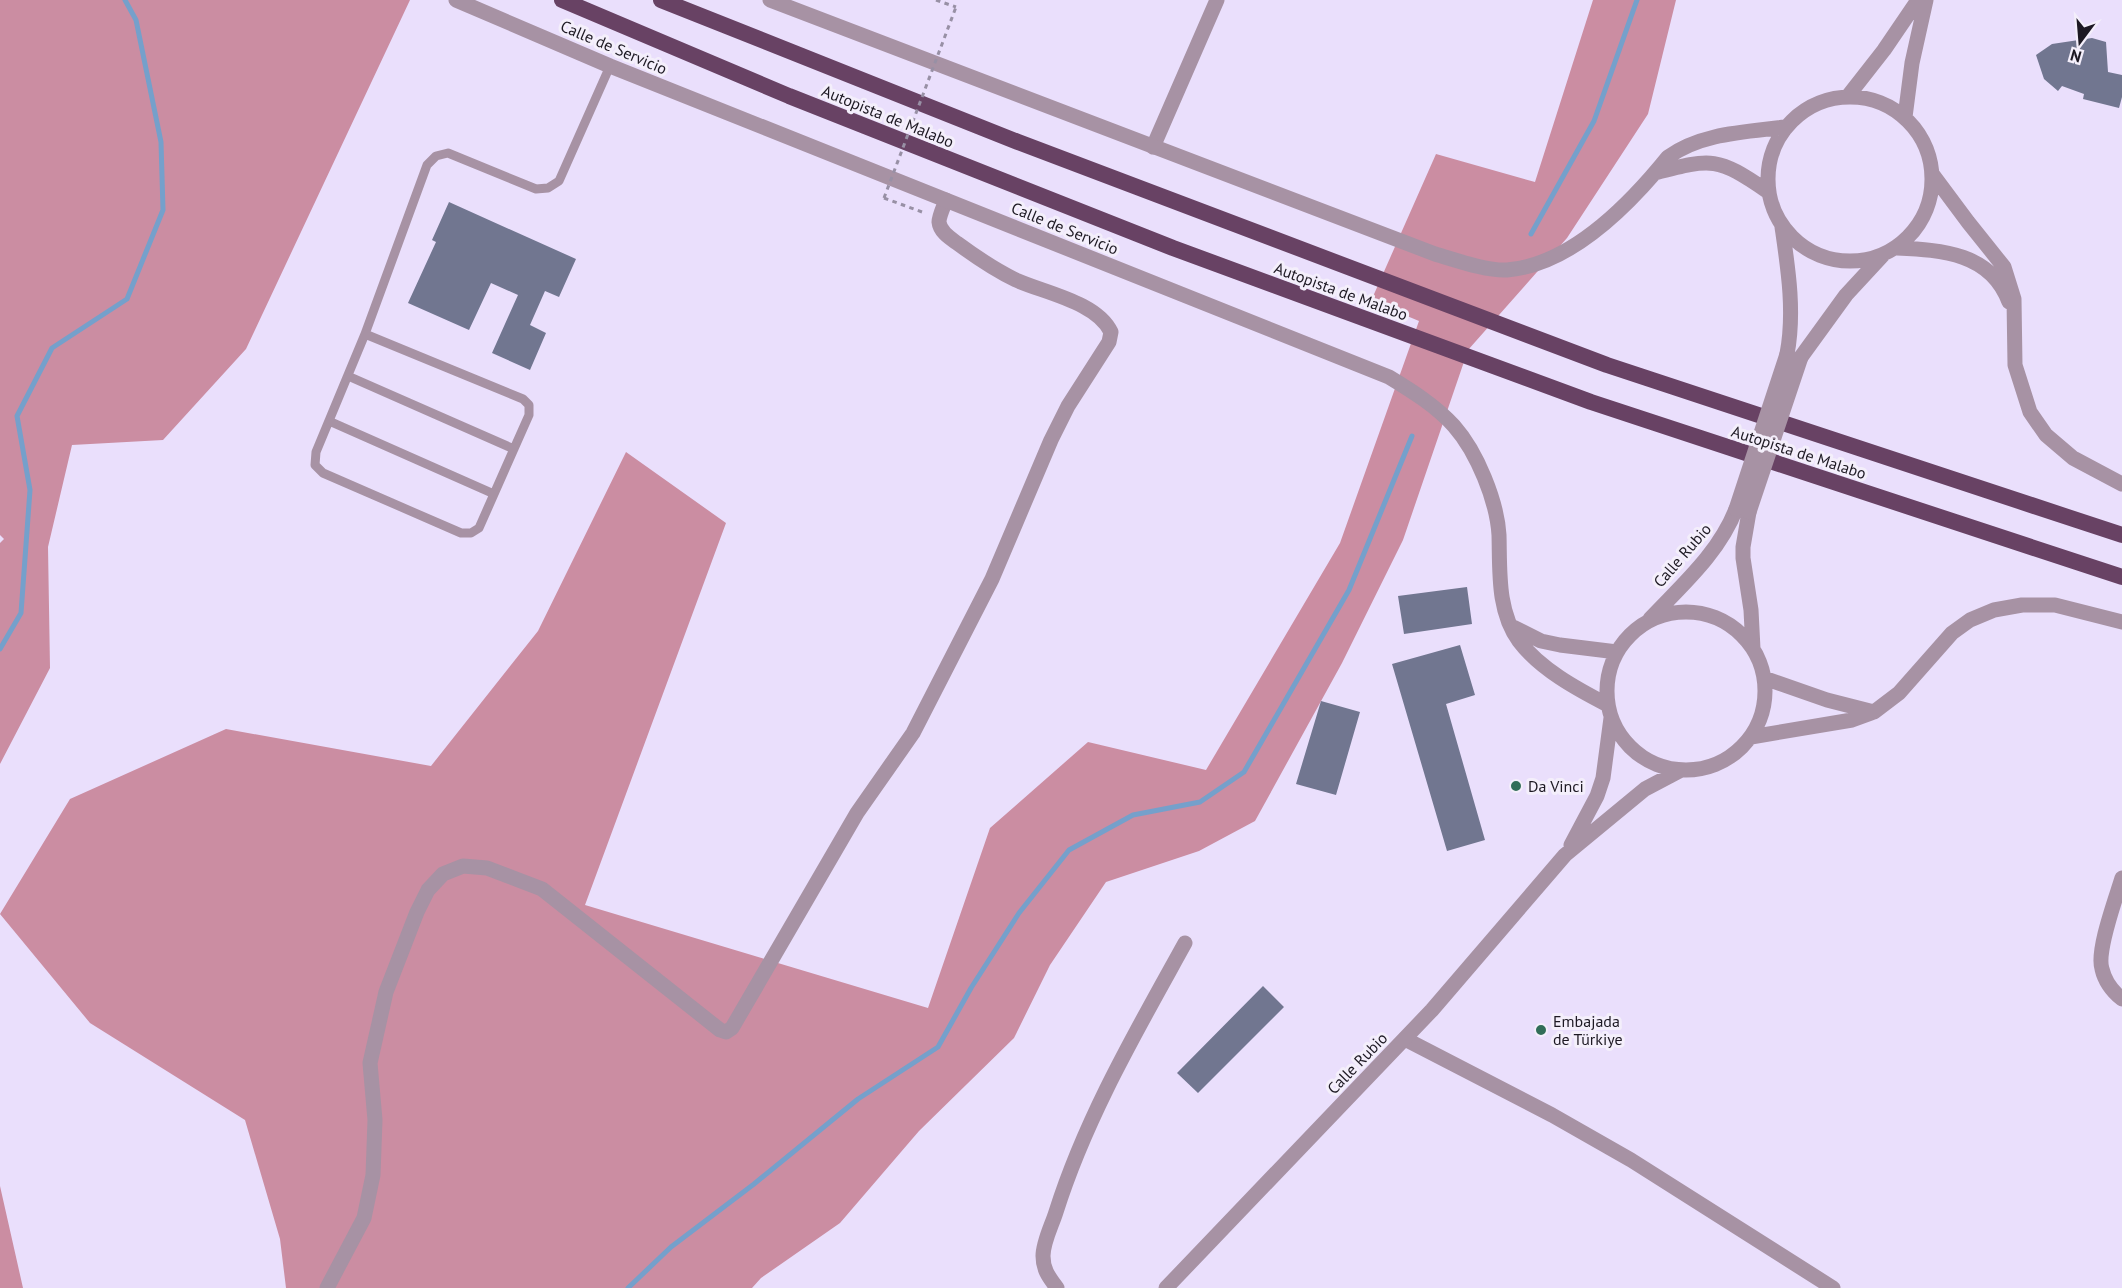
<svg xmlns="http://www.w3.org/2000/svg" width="2122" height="1288" font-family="'PT Sans',sans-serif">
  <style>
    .forest { fill: #cb8da2 }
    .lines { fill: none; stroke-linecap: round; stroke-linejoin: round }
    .stream { stroke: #75a0cb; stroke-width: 5 }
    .building { fill: #717690 }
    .path { stroke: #9890a5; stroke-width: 3; stroke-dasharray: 4.5 4.5; stroke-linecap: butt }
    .service { stroke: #a792a4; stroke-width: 9 }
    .minor { stroke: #a792a4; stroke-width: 15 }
    .tertiary { stroke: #a792a4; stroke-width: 15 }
    .trunk { stroke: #684264; stroke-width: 16 }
    .path-bridge { stroke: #9890a5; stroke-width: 3; stroke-dasharray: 4.5 4.5; stroke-linecap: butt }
    .tertiary-bridge { stroke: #a792a4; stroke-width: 15 }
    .poi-dot { fill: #316d58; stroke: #f4effb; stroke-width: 2 }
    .labels { text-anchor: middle; stroke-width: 6; stroke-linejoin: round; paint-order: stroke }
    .street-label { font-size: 16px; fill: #1d1923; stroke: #f4effb }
    .poi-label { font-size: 16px; fill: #1d1923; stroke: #f4effb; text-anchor: start }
  </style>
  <rect width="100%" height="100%" fill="#eadffc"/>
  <!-- forest -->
  <path class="forest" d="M0,0H410L246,349L163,440L72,445L48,547L50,668L0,764V543L4,539L0,535Z
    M1593,0H1676L1648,114L1567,238L1468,350L1403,540L1342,663L1255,821L1199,851L1106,882L1050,965L1014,1038L919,1131L840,1223L761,1278L752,1288H286L280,1239L245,1120L90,1023L0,914L70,799L226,729L431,766L538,631L626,452L726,523L585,905L928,1008L990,828L1088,742L1206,770L1340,543L1419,321L1371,301L1436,154L1535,182Z
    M0,1186L23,1288H0Z"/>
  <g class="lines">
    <!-- stream -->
    <path class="stream" d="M1531,234L1594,121L1637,0
      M0,649L21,613L30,490L17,416L52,348L127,299L163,210L161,142L136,20L125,0
      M628,1288L671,1247L754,1184L858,1099L938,1047L971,988L1019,913L1069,850L1133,815L1200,802L1244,772L1349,590L1412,436"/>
  </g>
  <!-- building -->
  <path class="building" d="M2092,38L2106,42L2108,72L2122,75V97L2119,108L2083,99L2084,94L2062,86L2058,91L2044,79L2036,55L2052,44Z
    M449,202L576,259L559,297L545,291L530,325L546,333L530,370L492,353L518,295L491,283L469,330L408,303L436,242L432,240Z
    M1467,587L1472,624L1404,634L1398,596Z
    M1460,645L1475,695L1446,704L1485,840L1447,851L1392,664Z
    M1321,701L1360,712L1336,795L1296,784Z
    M1263,986L1284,1007L1198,1093L1177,1073Z"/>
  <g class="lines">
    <!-- path -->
    <path class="path" d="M936,0L956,7
      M884,198L922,212"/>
    <!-- service -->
    <path class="service" d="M365,334L523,399L529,405V415L479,528L471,533H461L323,473L315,465L316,452L365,334L427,165L436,156L448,153L536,189L548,188L559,181L610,66
      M348,376L514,449
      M329,421L494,494"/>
    <!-- minor -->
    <path class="minor" d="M1153,147L1217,0
      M2122,878C2116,898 2096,951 2102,969C2105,982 2112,991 2122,999
      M1405,1039L1552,1115L1631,1160L1833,1288
      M327,1288L364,1218L373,1175L375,1120L370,1063L386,992L417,912L428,890L443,874L463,866L487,868L542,889L720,1030L726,1032L732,1028L857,813L913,733L992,579L1051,440L1068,406L1109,342L1111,332C1097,302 1045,293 1016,280C995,270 976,257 957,243C950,238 940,232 939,222C939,216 944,206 946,200
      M1057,1288C1049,1277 1043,1270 1043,1256C1043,1242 1052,1225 1056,1212C1086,1117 1137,1030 1185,943"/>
    <!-- tertiary -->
    <path class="tertiary" d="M456,0L610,66L1389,377C1412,391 1436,406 1454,426C1477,452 1497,501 1499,535C1500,571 1497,611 1519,641C1540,669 1577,689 1608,705
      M770,0L1435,254C1456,260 1486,271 1507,270C1571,265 1630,204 1668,157C1701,133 1746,132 1785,127
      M1848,96L1884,50L1918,0
      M1768 179a82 82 0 1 1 164 0a82 82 0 1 1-164 0Z
      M1905,117L1912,63L1926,0
      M1655,173C1713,158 1717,157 1767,191
      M1933,175L1968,222L2004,267L2014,299L2015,365L2030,412L2046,435L2073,458L2122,484
      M1782,227C1788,268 1795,312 1787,354
      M1897,248C1942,250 1991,253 2009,302
      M1801,357L1846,295L1883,255
      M1749,512L1743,547V558L1751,610L1753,649
      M1607 691a79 79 0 1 1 158 0a79 79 0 1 1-158 0Z
      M1650,619C1682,585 1719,553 1736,509
      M1511,626L1541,641L1560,645L1617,652
      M1764,678L1827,700L1874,712
      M1751,737L1852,720L1874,712L1899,693L1952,633L1970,620L1994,610L2022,605H2055L2122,622
      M1571,845L1597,796L1603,778L1611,718
      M1166,1288L1432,1010L1565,855L1645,789L1681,770"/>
    <!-- trunk -->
    <path class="trunk" d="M562,0L789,96L1173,248L1591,402L2122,577
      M661,0L1018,142L1607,365L2122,535"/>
    <!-- path-bridge -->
    <path class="path-bridge" d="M884,198L956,7"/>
    <!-- tertiary-bridge -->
    <path class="tertiary-bridge" d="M1736,509L1787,354
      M1749,512L1801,357"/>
  </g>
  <!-- markers -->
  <g class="poi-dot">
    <circle cx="1516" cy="786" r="6"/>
    <circle cx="1541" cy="1030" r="6"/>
  </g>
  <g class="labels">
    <!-- street labels -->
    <g class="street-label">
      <text transform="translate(614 47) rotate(23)" y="6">Calle de Servicio</text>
      <text transform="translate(888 116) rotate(22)" y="6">Autopista de Malabo</text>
      <text transform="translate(1065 228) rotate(22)" y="6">Calle de Servicio</text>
      <text transform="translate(1341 291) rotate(20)" y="6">Autopista de Malabo</text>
      <text transform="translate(1799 452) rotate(18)" y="6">Autopista de Malabo</text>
      <text transform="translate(1682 555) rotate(-49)" y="6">Calle Rubio</text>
      <text transform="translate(1357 1063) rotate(-46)" y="6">Calle Rubio</text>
    </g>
    <!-- poi labels -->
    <g class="poi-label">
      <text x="1528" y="792">Da Vinci</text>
      <text x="1553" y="1027">Embajada<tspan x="1553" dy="18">de Türkiye</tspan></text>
    </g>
  </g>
  <!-- north arrow -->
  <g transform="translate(2080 42) rotate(196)" stroke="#f4effb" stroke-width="4.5" paint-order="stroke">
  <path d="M0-4.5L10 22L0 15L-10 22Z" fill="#1d1923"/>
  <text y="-9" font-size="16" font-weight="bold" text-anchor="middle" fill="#1d1923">N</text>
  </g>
</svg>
